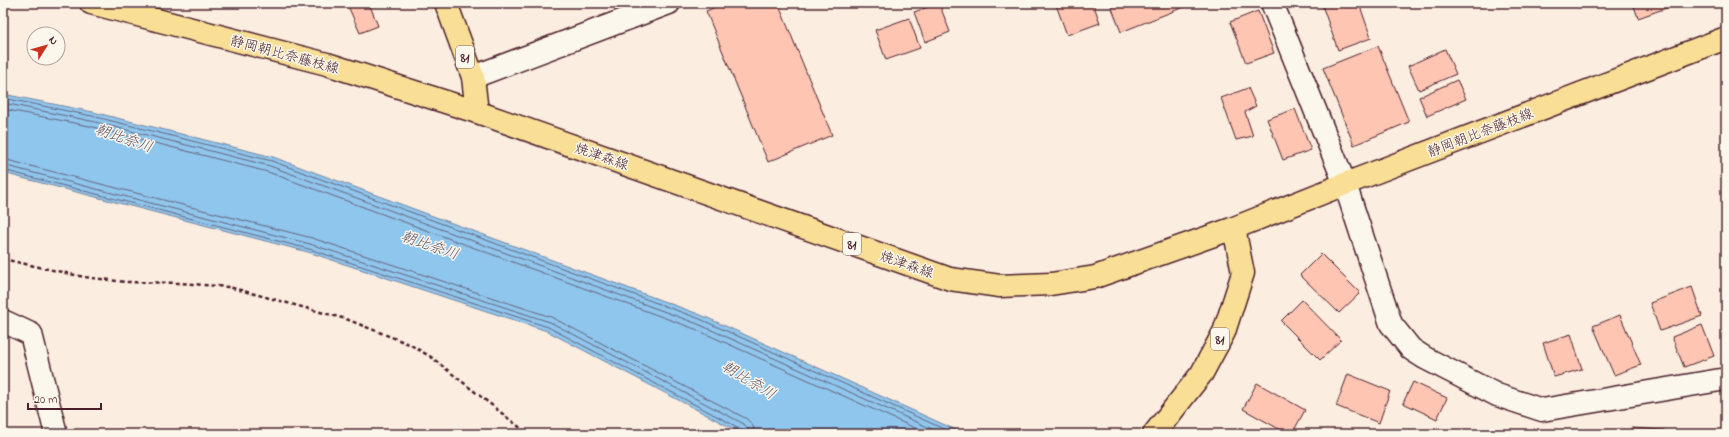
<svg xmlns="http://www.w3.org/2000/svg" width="1729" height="437" font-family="'Indie Flower','Klee One',sans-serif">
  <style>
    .water { fill: #8fc6ed; stroke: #73839f }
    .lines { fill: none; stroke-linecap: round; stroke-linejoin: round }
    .shore { stroke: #666279; stroke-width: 1 }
    .building { fill: #fdc5b2; stroke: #4a1f2b }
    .minor-casing { stroke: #4a1f2b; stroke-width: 25 }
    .major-casing { stroke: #4a1f2b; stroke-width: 25 }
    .path { stroke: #4a1f2b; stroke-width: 2.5; stroke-dasharray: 4 3; stroke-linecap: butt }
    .minor { stroke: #fbf7ec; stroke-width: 22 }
    .major { stroke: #f9df96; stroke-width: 22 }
    .labels { text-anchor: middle; stroke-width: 3; stroke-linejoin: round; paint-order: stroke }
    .shield { fill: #fbf7ec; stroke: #7f6065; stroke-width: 1 }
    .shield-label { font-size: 13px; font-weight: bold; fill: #4a1f2b }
    .street-label { font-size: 14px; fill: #4a1f2b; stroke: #fbf7ec }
    .water-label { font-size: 15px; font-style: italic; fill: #5f5165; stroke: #fbf7ec }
  </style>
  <rect width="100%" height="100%" fill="#fbede0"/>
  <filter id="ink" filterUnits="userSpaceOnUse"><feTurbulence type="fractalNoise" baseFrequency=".025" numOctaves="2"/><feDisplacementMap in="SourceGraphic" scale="8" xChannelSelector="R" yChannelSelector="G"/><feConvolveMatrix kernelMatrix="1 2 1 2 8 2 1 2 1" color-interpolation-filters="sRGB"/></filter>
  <g filter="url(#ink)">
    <!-- water -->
    <path class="water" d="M3,94L93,112L273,157L701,315L965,434H743L547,331L308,252L3,173Z"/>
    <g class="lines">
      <!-- shore -->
      <path class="shore" d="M3,98L92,116L272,161L700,319L955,434
        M3,103L91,121L270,166L698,324L943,434
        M3,109L89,126L268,172L695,329L928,434
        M3,159L312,238L551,317L747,419L753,426L755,434
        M3,165L310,244L550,322L744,424L748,429L749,434
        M3,170L309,249L548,327L741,429L744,434"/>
    </g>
    <!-- building -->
    <path class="building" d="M355,3H369L378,26L360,33L348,6Z
      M725,3H778L832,135L768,162L706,11Z
      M939,3L950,32L925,42L914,12Z
      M1061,3H1093L1100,23L1067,35L1056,5Z
      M1110,3H1194L1121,32Z
      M1326,3H1359L1371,38L1338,50L1322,5Z
      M1633,3H1671L1672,6L1638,18Z
      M1258,11L1274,53L1246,63L1230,22Z
      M909,18L920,48L886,60L875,30Z
      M1378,46L1409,122L1354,145L1323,68Z
      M1445,49L1456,74L1419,90L1408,66Z
      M1457,80L1466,99L1427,116L1419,97Z
      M1248,88L1256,106L1245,112L1253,136L1236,140L1221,98Z
      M1295,109L1311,150L1283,160L1267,119Z
      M1321,254L1360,293L1339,313L1300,275Z
      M1692,287L1702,316L1660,331L1650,303Z
      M1302,300L1341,340L1320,360L1281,321Z
      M1620,315L1641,365L1614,375L1593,326Z
      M1702,325L1714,356L1684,367L1672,337Z
      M1571,334L1582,369L1554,377L1543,343Z
      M1348,374L1390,391L1379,423L1336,406Z
      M1413,382L1447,398L1437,419L1403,403Z
      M1257,383L1305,410L1292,434H1288L1243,409Z
      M1631,428L1664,430V434H1630Z"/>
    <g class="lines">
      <!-- minor casing -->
      <g class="minor-casing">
        <path id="minor" d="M1272,3L1345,184L1391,324L1411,349L1425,358L1497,395L1542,410L1726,379
          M473,77L669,3
          M3,321L31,334L56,434"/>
      </g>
      <!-- major casing -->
      <g class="major-casing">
        <path id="major" d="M91,3L327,64L477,112L950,279L1000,286L1051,284L1095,277L1234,228L1345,184L1726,38
          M446,3L473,77L477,112
          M1154,434L1202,373L1224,332L1243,273L1234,228"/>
      </g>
      <!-- path -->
      <path class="path" d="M3,259L84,277L126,282L180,283L229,287L346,319L409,344L431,357L528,434"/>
      <!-- minor -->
      <use href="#minor" class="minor"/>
      <!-- major -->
      <use href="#major" class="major"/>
    </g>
  </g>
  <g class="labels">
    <!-- shield labels -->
    <g class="shield">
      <rect x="456" y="46" width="18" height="22" rx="3"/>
      <rect x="843" y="233" width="18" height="22" rx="3"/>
      <rect x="1211" y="328" width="18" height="22" rx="3"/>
    </g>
    <g class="shield-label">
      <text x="465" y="62">81</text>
      <text x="852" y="249">81</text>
      <text x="1220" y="344">81</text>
    </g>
    <!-- street labels -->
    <g class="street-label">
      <text transform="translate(285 54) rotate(15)" y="5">静岡朝比奈藤枝線</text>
      <text transform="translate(1480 132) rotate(-21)" y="5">静岡朝比奈藤枝線</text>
      <text transform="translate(602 156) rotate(19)" y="5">焼津森線</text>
      <text transform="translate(907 264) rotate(19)" y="5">焼津森線</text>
    </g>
    <!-- water labels -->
    <g class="water-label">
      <text transform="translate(124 138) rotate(19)" y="5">朝比奈川</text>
      <text transform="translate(430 245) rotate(19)" y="5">朝比奈川</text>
      <text transform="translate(749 380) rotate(31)" y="5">朝比奈川</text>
    </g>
  </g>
  <!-- margin -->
  <rect width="1729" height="437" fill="none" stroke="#fbf7ec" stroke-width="16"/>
  <rect x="8" y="8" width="1713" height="421" fill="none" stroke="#4a1f2b" stroke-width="1.5" filter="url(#ink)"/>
  <!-- north arrow -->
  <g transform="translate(46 46) rotate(53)"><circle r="19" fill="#fbf7ec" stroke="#b4a19f"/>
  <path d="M0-3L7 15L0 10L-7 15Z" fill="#c8321e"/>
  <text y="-6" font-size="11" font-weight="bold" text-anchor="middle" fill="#4a1f2b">N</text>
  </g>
  <!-- scale -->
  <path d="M28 403v6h73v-6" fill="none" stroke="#4a1f2b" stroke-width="2"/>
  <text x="34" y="403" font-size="12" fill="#4a1f2b" stroke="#fbf7ec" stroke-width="3" paint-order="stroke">20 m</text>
</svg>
